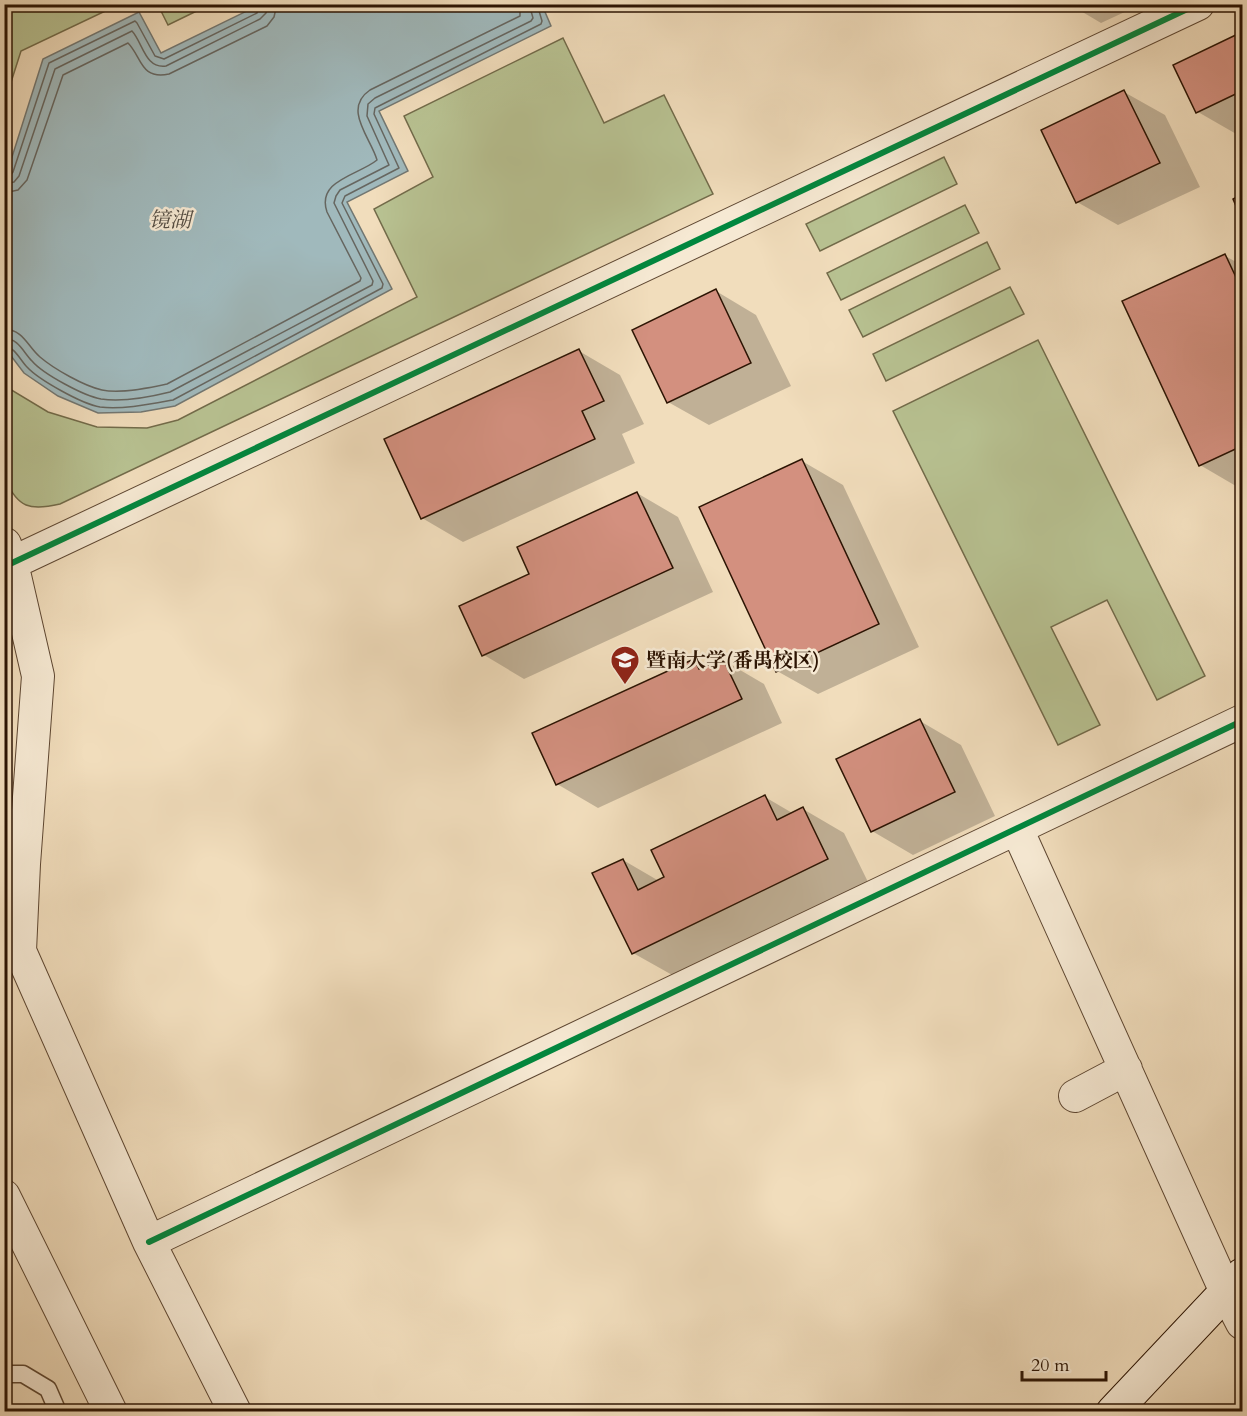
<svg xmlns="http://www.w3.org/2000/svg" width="1247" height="1416" font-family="Cardo,'Noto Serif SC',serif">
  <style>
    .green { fill: #b8c292; stroke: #726b4a; stroke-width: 1.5 }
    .water { fill: #a0b9bc; stroke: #727772; stroke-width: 1.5 }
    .shadow { fill: #0003 }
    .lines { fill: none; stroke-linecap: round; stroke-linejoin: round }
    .shore { stroke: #666660; stroke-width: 1.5 }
    .building { fill: #d3907f; stroke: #2c1403; stroke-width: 1.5 }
    .service-casing { stroke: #5d4631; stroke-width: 19 }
    .minor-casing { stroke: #5d4631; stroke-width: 34 }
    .secondary-casing { stroke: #2c1403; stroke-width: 35 }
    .service { stroke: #f6e9d3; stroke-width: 16 }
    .minor { stroke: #f6e9d3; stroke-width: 32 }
    .secondary { stroke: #f6e9d3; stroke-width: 33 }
    .cycleway-casing { stroke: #f6e9d3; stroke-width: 10 }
    .cycleway { stroke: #00873e; stroke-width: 6 }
    .labels { text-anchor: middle; stroke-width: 5; stroke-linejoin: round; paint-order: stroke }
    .poi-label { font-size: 20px; font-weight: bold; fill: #2c1403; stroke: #f6e9d3; text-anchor: start }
    .water-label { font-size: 21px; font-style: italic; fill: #554e44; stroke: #f6e9d3 }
  </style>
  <rect width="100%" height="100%" fill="#f1ddbc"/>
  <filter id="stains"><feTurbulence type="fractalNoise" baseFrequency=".00333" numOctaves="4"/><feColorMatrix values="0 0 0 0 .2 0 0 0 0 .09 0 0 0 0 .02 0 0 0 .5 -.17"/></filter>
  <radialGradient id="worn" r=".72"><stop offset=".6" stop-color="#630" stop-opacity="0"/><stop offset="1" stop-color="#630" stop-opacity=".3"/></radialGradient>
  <!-- green -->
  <path class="green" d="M5,4H118V5L21,51L5,101Z
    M158,5H209L168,25Z
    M563,38L604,123L664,95L713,194L60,504C30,511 18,508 5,479V386L48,412L97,427L147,428L178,420L417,297L374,209L433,177L404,116Z
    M944,157L957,184L820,251L806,224Z
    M965,205L979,233L841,300L827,273Z
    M987,242L1000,269L863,337L849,310Z
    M1010,287L1024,314L886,381L873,354Z
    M1038,340L1205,676L1157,700L1107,600L1051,627L1100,725L1058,745L893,411Z"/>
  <!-- water -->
  <path class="water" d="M259,5H542L551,26L379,111L408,171L347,202L392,289L175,406L141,412L98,413L58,396L24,373L5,348V179L43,59L139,12L161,53Z"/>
  <!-- shadow -->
  <path class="shadow" d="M1069,4H1142L1101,23Z
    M1242,34V133L1238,135L1198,112L1175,65Z
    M1124,92L1165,115L1200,187L1118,225L1077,202Z
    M1225,256L1242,265L1241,489L1200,465Z
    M716,291L756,315L791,386L709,425L668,402Z
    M579,351L620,375L644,424L622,434L635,463L463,542L422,518Z
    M802,461L843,485L919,647L818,694L777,671Z
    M637,493L678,517L713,592L524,679L484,655L531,574Z
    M694,660L707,667L723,660L764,684L782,723L598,808L557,784Z
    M920,721L961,745L995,816L913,855L872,831Z
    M765,797L794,814L803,809L844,833L868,882L674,976L633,953L623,860L659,881Z"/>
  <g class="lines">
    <!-- shore -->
    <path class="shore" d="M4,176H10L13,172L49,63L135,21L137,23L155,56L164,59L257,13L260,4
      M4,184L14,182L19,176L55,69L132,31C143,43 145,69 166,66L260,19L266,13L268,4
      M4,193L18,190L27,180L63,75L128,43C142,57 140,80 169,74L267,26L274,17L277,4
      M4,329C24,330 27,346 40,357C54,369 84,386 102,390C121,394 149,388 167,384L360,281L361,278L327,212C316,180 359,175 377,160C371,138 342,109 370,90L520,16V4
      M4,338C19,339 23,352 32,361C43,374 84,396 101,399C121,402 150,397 170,392L372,285L373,281L334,203L336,196L340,190L389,165L367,116L368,104L375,98L531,21L533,18L529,4
      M4,346C15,347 20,360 27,367C39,380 82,404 100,407C121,410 151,404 173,400L382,288L383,284L342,203L345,196L399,168L374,114L375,108L541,24L542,21L537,4"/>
  </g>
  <!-- building -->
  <path class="building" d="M1242,32V91L1196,113L1173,65Z
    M1124,90L1160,163L1076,203L1041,130Z
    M1242,194V220L1233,199Z
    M1225,254L1242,290V446L1199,466L1122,301Z
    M716,289L751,363L667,403L632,330Z
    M579,349L604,401L582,411L595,439L421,519L384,439Z
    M802,459L879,624L776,672L699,507Z
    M637,492L673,568L482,656L459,606L529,574L517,547Z
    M694,659L699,669L723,659L742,699L556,785L532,733Z
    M920,719L955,792L871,832L836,759Z
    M765,795L777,820L803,807L828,859L632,954L592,873L623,859L638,890L664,877L651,850Z
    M14,1407L31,1412H4Z"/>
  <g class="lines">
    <!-- service casing -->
    <g class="service-casing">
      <path id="service" d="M4,1374H23L48,1389L58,1412"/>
    </g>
    <!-- minor casing -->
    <g class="minor-casing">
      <path id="minor" d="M5,544L12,563L38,676L24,864L20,951L149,1242L235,1412
        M12,563L1198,4
        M1017,829L1226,1292L1242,1323
        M1075,1096L1126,1069
        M4,1196L111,1412
        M149,1242L1242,721"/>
    </g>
    <!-- secondary casing -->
    <g class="secondary-casing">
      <path id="secondary" d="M1113,1412L1242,1275"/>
    </g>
    <!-- service -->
    <use href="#service" class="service"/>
    <!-- minor -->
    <use href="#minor" class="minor"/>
    <!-- secondary -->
    <use href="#secondary" class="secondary"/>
    <!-- cycleway casing -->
    <g class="cycleway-casing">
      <path id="cycleway" d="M12,563L1198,4
        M149,1242L1242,721"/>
    </g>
    <!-- cycleway -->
    <use href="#cycleway" class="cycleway"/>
  </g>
  <!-- icons -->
  <defs>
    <g id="university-pin" transform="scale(1.5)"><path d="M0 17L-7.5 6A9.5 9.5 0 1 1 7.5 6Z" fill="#8f2418" stroke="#f6e9d3"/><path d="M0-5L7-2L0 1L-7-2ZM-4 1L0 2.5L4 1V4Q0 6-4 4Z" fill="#fff"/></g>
  </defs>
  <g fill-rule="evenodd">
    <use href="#university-pin" x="625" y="660"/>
  </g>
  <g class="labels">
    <!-- poi labels -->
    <g class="poi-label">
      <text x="646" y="667">暨南大学(番禺校区)</text>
    </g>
    <!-- water labels -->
    <g class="water-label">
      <text x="170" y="227">镜湖</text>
    </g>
  </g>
  <!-- margin -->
  <rect width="1247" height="1416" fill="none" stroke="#f1ddbc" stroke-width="24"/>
  <rect x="6" y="6" width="1235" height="1404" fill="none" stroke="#2c1403" stroke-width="3"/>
  <rect x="12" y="12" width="1223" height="1392" fill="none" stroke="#2c1403" stroke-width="1.5"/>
  <!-- scale -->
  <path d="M1022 1371v9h84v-9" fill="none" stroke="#2c1403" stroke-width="3"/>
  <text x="1031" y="1371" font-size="18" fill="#2c1403" stroke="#f6e9d3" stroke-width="4.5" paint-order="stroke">20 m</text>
  <rect width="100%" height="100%" filter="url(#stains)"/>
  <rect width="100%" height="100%" fill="url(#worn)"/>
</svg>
